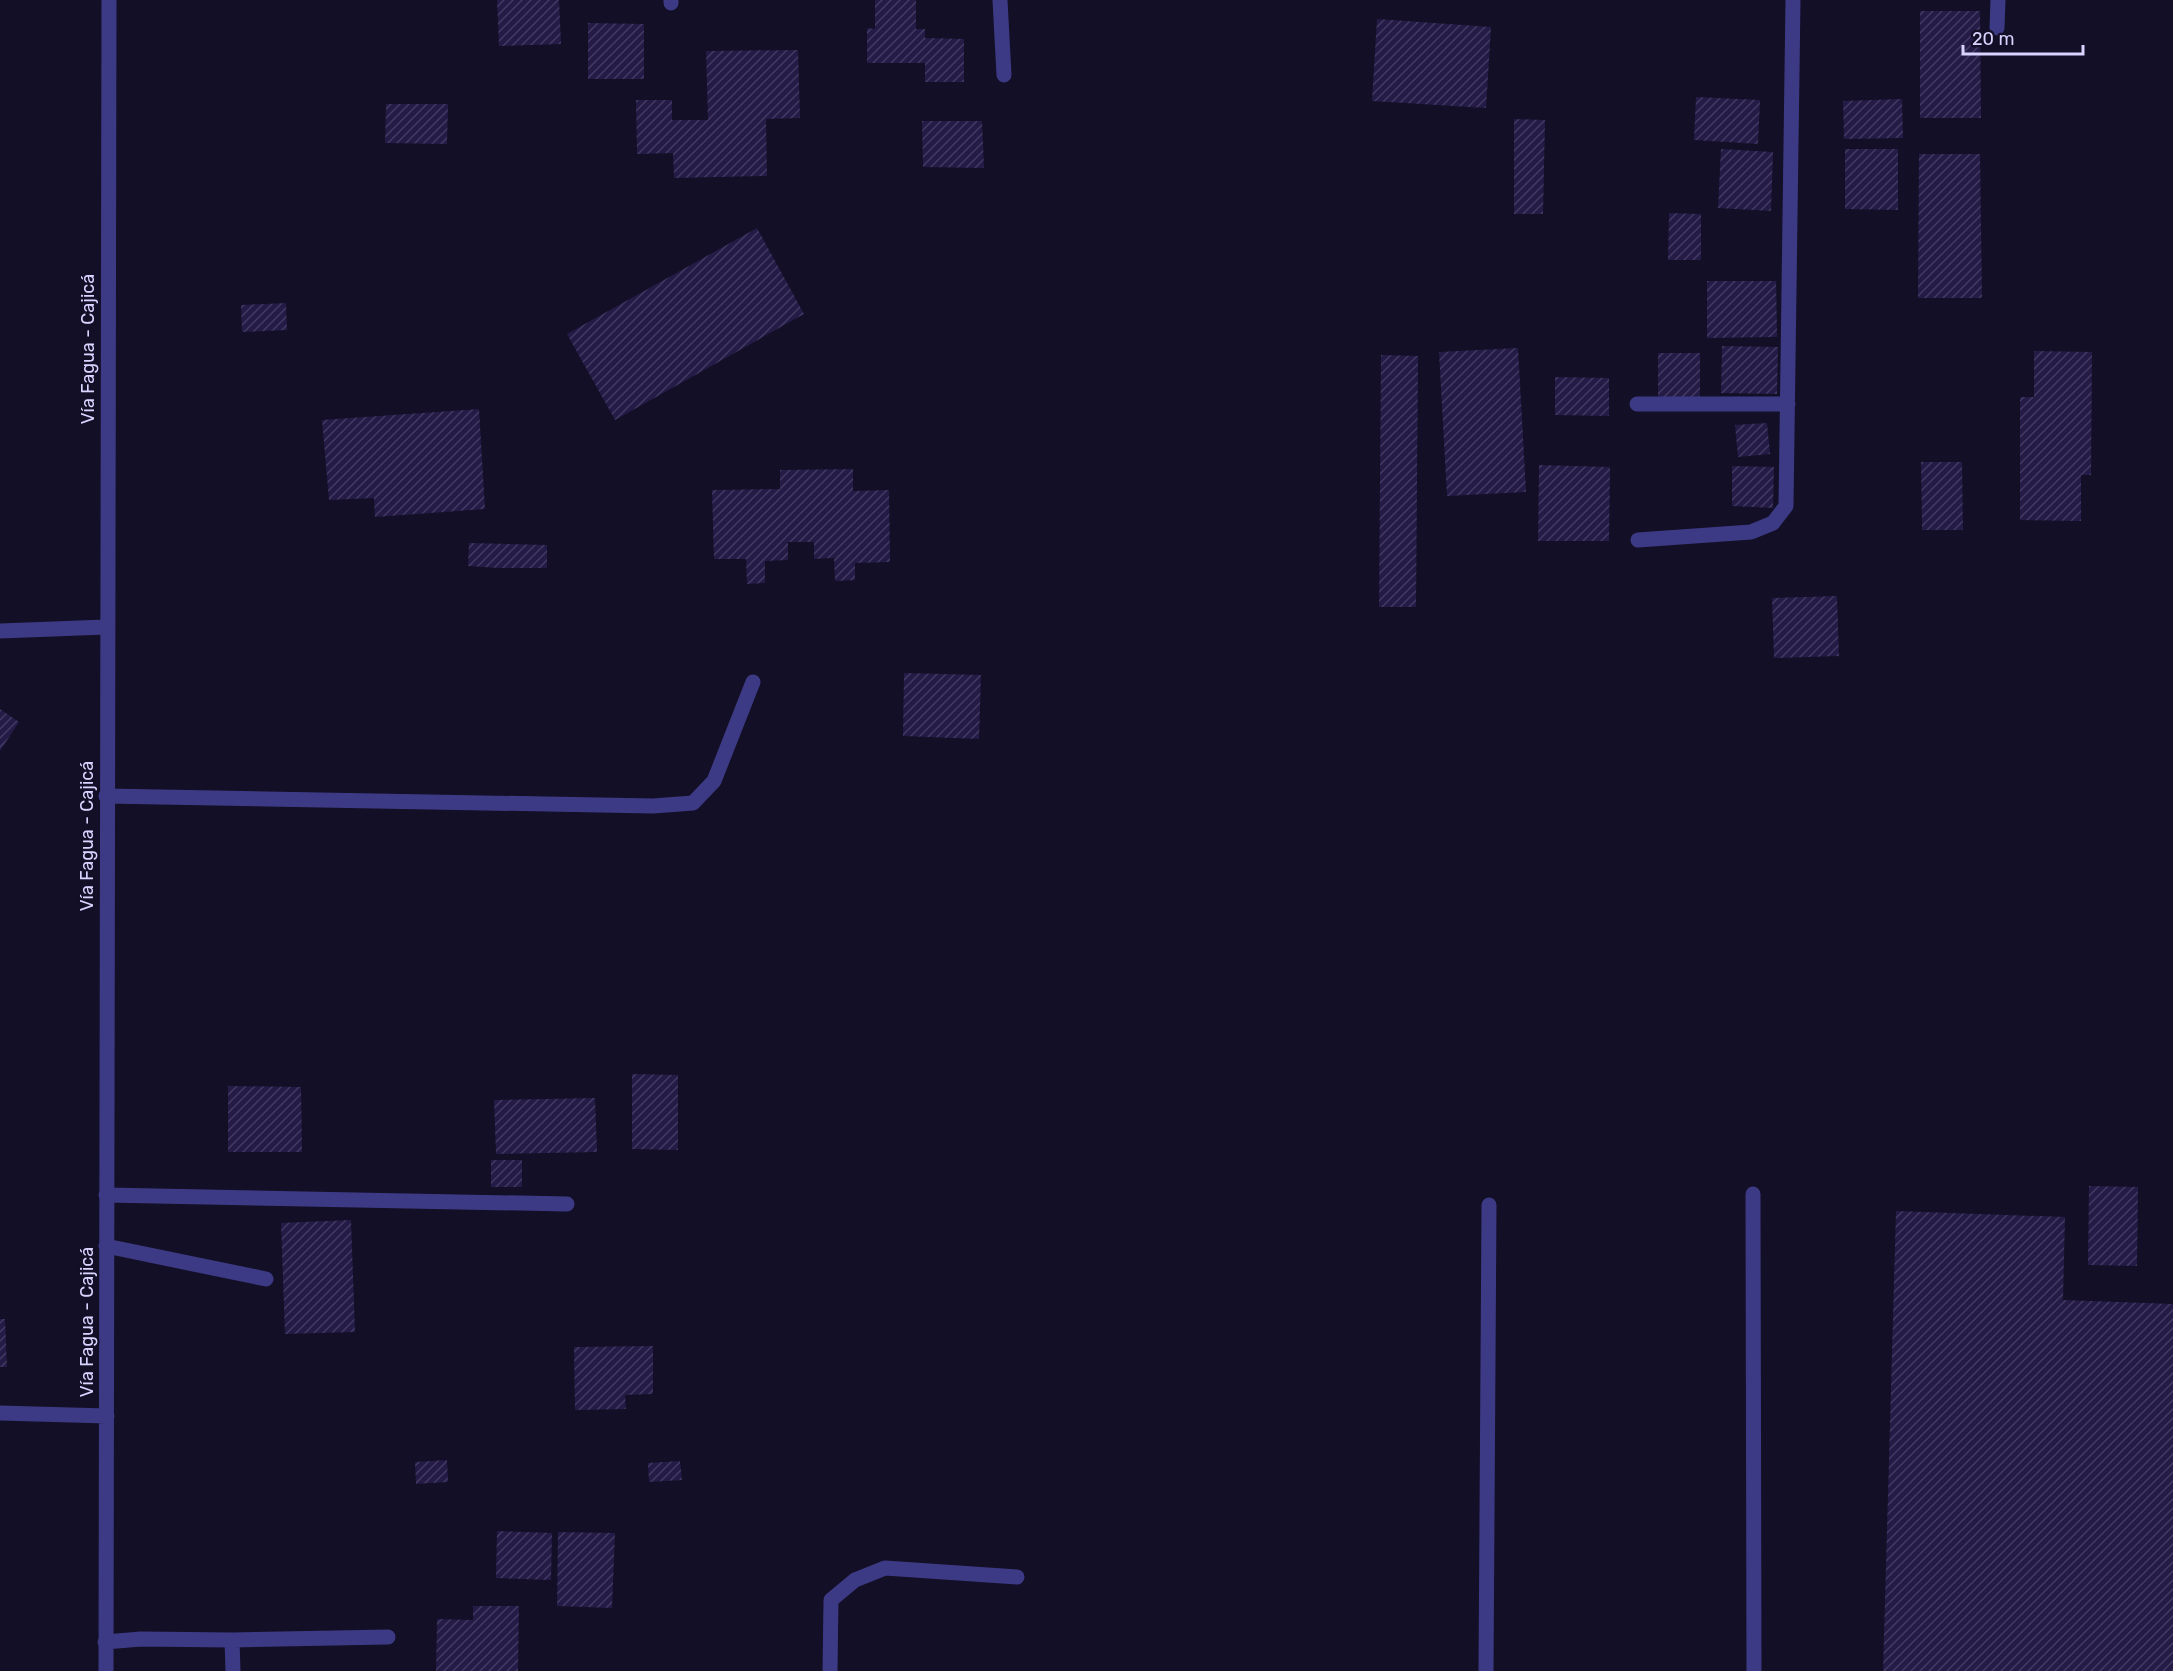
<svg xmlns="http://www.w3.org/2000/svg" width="2173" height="1671" font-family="Rubik,sans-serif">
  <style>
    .building { fill: url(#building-hatch) }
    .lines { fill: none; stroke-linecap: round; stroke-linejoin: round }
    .minor { stroke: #3d3a85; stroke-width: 15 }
    .labels { text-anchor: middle; stroke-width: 4.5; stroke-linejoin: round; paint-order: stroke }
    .street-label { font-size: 18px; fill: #d9d4ff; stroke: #130f26 }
  </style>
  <defs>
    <pattern id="building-hatch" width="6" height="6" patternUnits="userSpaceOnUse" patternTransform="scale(1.5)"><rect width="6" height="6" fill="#241b47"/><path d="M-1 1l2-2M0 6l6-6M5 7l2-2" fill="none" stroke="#433b63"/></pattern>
  </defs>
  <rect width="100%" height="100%" fill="#130f26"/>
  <!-- building -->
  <path class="building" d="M497,0H559L561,44L499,46Z
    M875,0H916V29H925V38L964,39V82H925V63H867V28L875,29Z
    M1920,11H1980L1981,118H1920Z
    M1377,19L1491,27L1486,108L1372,101Z
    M588,23L644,24V79H588Z
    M798,50L800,118L766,119L767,176L674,178L673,153L637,154L636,100H672V120H708L706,51Z
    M1696,97L1760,100L1758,144L1694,140Z
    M1902,99L1903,138L1844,139L1843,101Z
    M386,104H448L447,144L385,143Z
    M1514,119L1545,120L1543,214H1514Z
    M922,121H982L984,168L923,167Z
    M1721,149L1773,152L1771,211L1718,208Z
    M1845,149H1898V210L1845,209Z
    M1919,154H1980L1982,298H1918Z
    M1669,213L1701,214V260H1668Z
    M757,228L804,314L615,420L567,334Z
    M1707,281H1776L1777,337L1707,338Z
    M286,303L287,330L242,332L241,305Z
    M1722,346L1778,347L1777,394L1721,393Z
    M1518,348L1526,492L1447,496L1439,352Z
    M2034,351L2092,352L2091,475H2081V521L2020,520V397H2034Z
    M1658,353H1700V397H1658Z
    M1381,355L1418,356L1416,607H1379Z
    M1555,377L1609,378V416L1555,415Z
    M479,409L485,509L375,517L374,498L329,500L322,420Z
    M1767,423L1770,454L1738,457L1735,425Z
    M1921,462H1962L1963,530H1922Z
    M1539,465L1610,467L1609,541H1538Z
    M1732,466L1774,467L1773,508L1732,506Z
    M853,469V491L889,490L890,562L855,563V580L835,581L834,558L814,559V542H788V560L765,561V583L747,584L746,559H714L712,490L780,489V470Z
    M469,543L547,545V568H498L468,566Z
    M1837,596L1839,656L1774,658L1772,598Z
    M904,673L981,675L979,739L903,736Z
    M0,709L19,722L0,751Z
    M632,1074L678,1075V1150L632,1149Z
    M228,1086L301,1087L302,1152H228Z
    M595,1098L597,1152L496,1154L494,1100Z
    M491,1160H522V1187H491Z
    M2089,1186L2138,1187L2137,1266L2088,1265Z
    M1896,1211L2065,1217L2063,1300L2173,1304V1671H1883Z
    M351,1220L355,1332L285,1334L281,1223Z
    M0,1319H5L7,1367H0Z
    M653,1346V1394L625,1395L626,1409L575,1410L574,1347Z
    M447,1460L448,1482L416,1484L415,1462Z
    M680,1461L682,1480L649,1482L648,1463Z
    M497,1531L552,1533L551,1580L496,1578Z
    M558,1532L615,1533L612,1608L557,1606Z
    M473,1606H519L518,1671H436L437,1619L473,1620Z"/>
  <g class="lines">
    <!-- minor -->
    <path class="minor" d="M671,0V3
      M1000,0L1004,75
      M1997,28L1998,0
      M1637,404H1788
      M1638,540L1751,532L1773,523L1786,506L1793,0
      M0,631L106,627
      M106,796L653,806L693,803L714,781L753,682
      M1753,1194L1754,1671
      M106,1195L567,1204
      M106,1246L266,1279
      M0,1413L107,1416
      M232,1640L233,1671
      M105,1642L141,1639L232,1640L388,1637
      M106,1671L109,0
      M830,1671L831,1600L855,1580L885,1568L1017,1577
      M1486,1671L1489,1205"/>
  </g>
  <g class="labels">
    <!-- street labels -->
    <g class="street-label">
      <text transform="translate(88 349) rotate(-90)" y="6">Vía Fagua - Cajicá</text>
      <text transform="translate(87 836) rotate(-90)" y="6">Vía Fagua - Cajicá</text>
      <text transform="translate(87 1322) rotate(-90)" y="6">Vía Fagua - Cajicá</text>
    </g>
  </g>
  <!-- scale -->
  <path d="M1963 45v9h120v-9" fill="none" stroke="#d9d4ff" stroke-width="3"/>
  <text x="1972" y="45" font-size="18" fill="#d9d4ff" stroke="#130f26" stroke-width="4.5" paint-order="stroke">20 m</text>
</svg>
